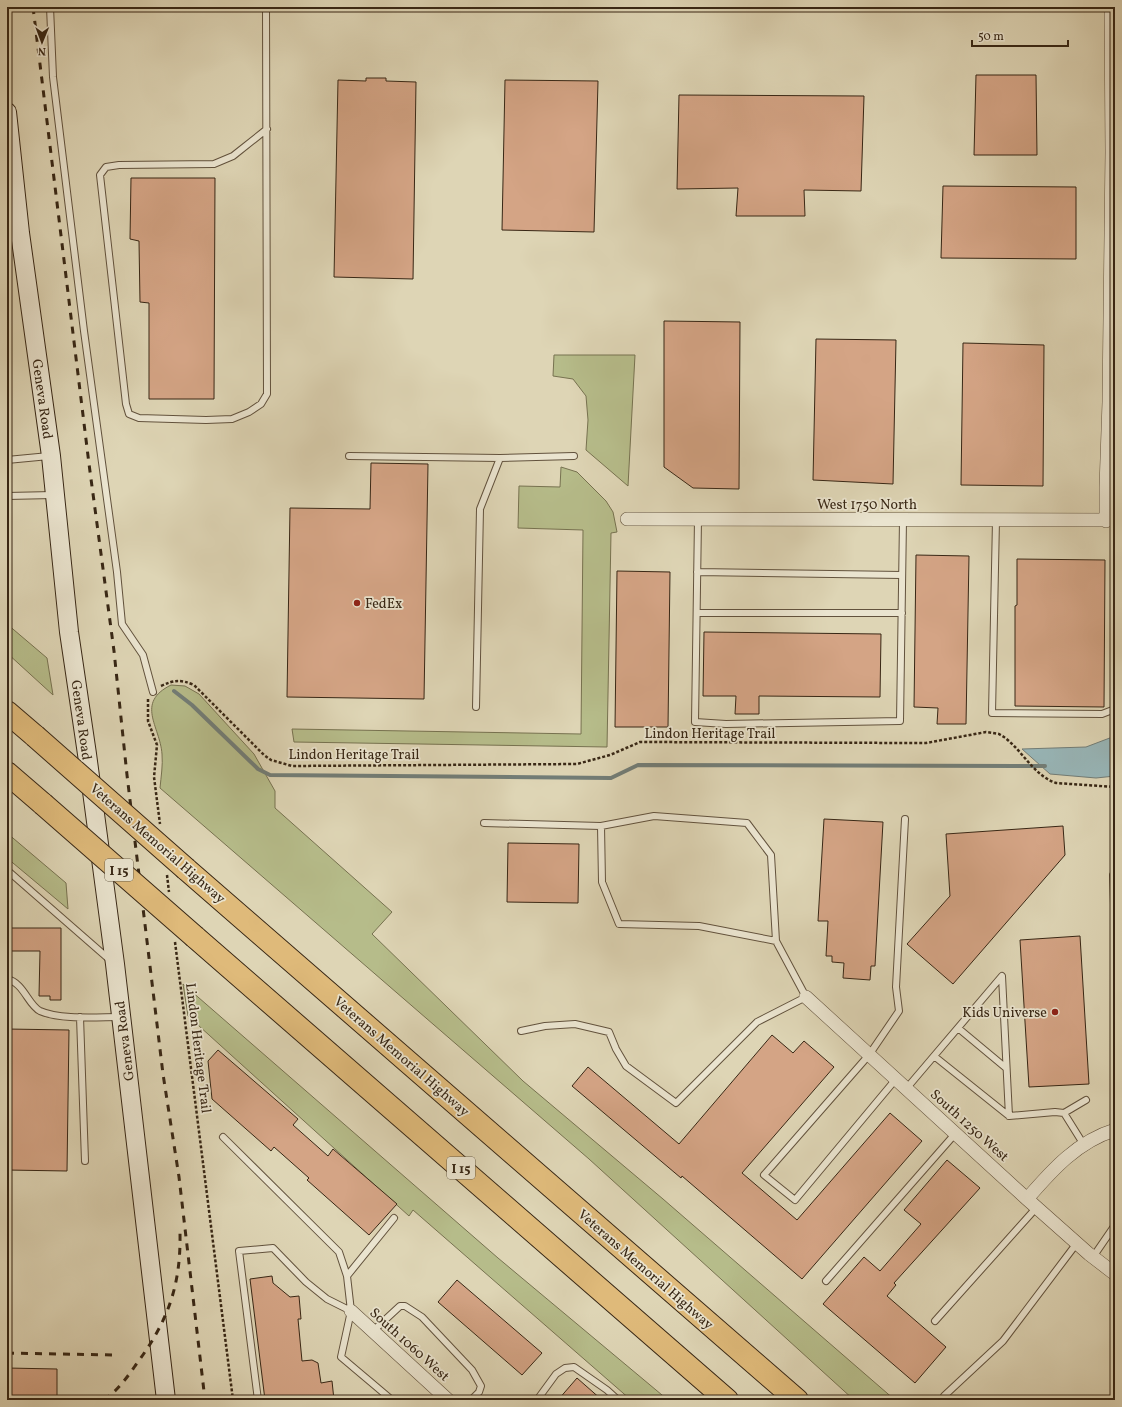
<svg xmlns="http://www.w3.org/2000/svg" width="1122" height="1407" font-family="Vollkorn,serif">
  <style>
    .green { fill: #b6bc8a; stroke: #777250 }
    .water { fill: #98b6b8; stroke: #727d77 }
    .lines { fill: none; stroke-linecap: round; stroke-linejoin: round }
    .stream { stroke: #727d77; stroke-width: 4 }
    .building { fill: #d4a485; stroke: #382715 }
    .lane-casing { stroke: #62523d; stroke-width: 8 }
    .street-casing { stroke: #62523d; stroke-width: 14 }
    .secondary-casing { stroke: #382715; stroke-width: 20 }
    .highway-casing { stroke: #382715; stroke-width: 24 }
    .path { stroke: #382715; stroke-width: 2.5; stroke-dasharray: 3 2; stroke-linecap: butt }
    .lane { stroke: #eae4cf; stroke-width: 6 }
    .street { stroke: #eae4cf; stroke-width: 13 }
    .secondary { stroke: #eae4cf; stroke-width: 18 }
    .highway { stroke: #dfba7a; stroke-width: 22 }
    .rail { stroke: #382715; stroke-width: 3; stroke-dasharray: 7 7; stroke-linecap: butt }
    .highway-bridge-casing { stroke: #382715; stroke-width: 24; stroke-linecap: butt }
    .highway-bridge { stroke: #dfba7a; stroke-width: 22 }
    .poi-dot { fill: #8f2418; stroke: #eae4cf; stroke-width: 1.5 }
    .labels { text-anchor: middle; stroke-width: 3.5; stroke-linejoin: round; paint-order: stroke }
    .shield { fill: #eae4cf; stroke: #6d604d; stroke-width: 1 }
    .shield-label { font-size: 13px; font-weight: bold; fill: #382715 }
    .street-label { font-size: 14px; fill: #382715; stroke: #eae4cf }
    .poi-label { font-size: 14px; fill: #382715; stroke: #eae4cf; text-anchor: start }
  </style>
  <rect width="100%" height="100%" fill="#ded5b5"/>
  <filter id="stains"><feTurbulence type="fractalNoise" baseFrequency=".005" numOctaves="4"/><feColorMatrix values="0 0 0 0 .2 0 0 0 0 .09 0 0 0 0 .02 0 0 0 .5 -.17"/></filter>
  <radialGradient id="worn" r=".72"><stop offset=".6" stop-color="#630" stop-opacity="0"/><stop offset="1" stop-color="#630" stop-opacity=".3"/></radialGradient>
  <!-- green -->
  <path class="green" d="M554,355H635L628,486L586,450L588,420L586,396L573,379L553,376Z
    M561,467L577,472L606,501L613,512L617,532L611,533L607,747L294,742L292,729L581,734L583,530L518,528L519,486L560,487Z
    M7,624L47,658L53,695L7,653Z
    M171,685L185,686L199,694L254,754L275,791V808L392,912L372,934L523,1081L663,1199L895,1400H854L589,1159L160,788C161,777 163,765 162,754C160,726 135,703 171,685Z
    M7,833L66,883L68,909L7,858Z
    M183,984L498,1258L668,1400H631L413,1210L409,1216L188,1016Z"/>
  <!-- water -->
  <path class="water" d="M1115,736V776L1096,778L1050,774L1022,749L1086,747Z"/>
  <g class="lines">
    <!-- stream -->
    <path class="stream" d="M174,691L192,705L258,769L270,775L611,778L638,765L1045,766"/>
  </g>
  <!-- building -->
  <path class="building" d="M976,75H1036L1037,155H974Z
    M366,78H386V81L416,82L413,279L334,277L338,80L366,81Z
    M505,80L598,81L594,232L502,230Z
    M679,95L864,96L861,191L804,190L805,216H736L738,188L677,189Z
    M131,178H215L214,399H149V303L140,302L139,241L130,239Z
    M943,186L1076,187V259L941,258Z
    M664,321L740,322L739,489L693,488L664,467Z
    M816,339L896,340L893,484L813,480Z
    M963,343L1044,345L1043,486L961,485Z
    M371,463L428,464L424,699L287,697L290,508L370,509Z
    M916,555L969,556L966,724H937L938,708L914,707Z
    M1017,559L1105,560L1104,707L1015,706V606L1017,605Z
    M617,571L670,572L668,727H615Z
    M704,632L881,634L880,697L759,696V714H735L736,696H703Z
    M824,819L883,822L875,966H871L870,980L843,978L844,963L832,962V956H826L828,921H818Z
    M1063,826L1065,855L953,984L907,944L950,896L946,834Z
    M508,843L579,844L578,903L507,902Z
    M7,928H61V1000H50V996H39L40,951H7Z
    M1080,936L1089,1084L1029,1087L1020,940Z
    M7,1029L69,1030L67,1171L7,1170Z
    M772,1035L793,1053L804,1041L834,1067L742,1173L797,1220L890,1113L922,1141L802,1279L682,1176L681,1178L572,1086L588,1067L679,1144Z
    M218,1050L298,1119L293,1125L328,1156L333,1149L397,1204L369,1235L307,1180L309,1178L274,1147L271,1151L212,1099L208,1061Z
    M947,1160L980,1188L894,1283L896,1285L887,1296L946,1347L915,1383L823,1304L864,1257L880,1271L921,1224L904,1210Z
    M272,1276L273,1283L290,1297L299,1296L301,1319H298L302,1361L312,1360L318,1363L321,1383L332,1381L334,1400H265L250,1279Z
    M457,1280L542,1353L522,1375L438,1302Z
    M7,1368L57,1369V1400H7Z
    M577,1378L602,1400H558Z"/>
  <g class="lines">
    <!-- lane casing -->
    <g class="lane-casing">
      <path id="lane" d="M50,7L53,77L84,331L117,572L122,624L143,655L153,692
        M266,7L267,394L261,404L249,412L232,419L206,420L139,418L129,414L126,404L100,175L106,167L119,165L214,164L233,156L267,129
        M7,233H19
        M349,456L500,458
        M7,460L49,456
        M7,496L53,495
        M698,519L695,722L726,724L900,721L903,520
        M996,520L992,713L1102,714L1115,709
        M697,572L902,575
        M697,613H902
        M476,707L480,509L500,458L574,456
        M484,823L601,826
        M7,870L110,960
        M1115,872L1113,875L1115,933
        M7,979C24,983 28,1005 40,1011C60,1020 97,1017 120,1017
        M80,1017L85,1161
        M958,1028L1006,1068
        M521,1031L545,1026L575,1024L609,1032L616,1049L626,1066L676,1103L757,1022L806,997L776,941L771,855L747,823L654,816L601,826L602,882L619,924L699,926L776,941
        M934,1056L1002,976L1009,1116
        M896,1079L795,1200L764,1175L869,1055L899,1011L896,987L905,819
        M906,1089L934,1056L1009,1116L1055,1112L1064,1113L1084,1145
        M1064,1113L1086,1100
        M223,1137L339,1252L347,1276
        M1093,1257L1115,1225
        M826,1281L955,1134
        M935,1321L1037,1207
        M373,1331L400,1306H405L422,1317L472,1370L481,1386L479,1392L471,1400
        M258,1400L239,1251L273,1248L306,1282L327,1299L351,1311
        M392,1400L341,1357L351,1311L347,1276L394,1218
        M537,1400L556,1374L565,1368L574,1367L607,1390L618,1400
        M944,1400V1396L1003,1341L1077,1243"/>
    </g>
    <!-- street casing -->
    <g class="street-casing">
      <path id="street" d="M627,519L1115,520
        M1106,521V487L1109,402L1112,152L1111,7
        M806,997L1027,1199L1089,1254L1115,1274
        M1027,1199C1052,1170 1078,1141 1115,1130
        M351,1311L448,1400"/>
    </g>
    <!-- secondary casing -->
    <g class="secondary-casing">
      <path id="secondary" d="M7,112L20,233L51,456L69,632L87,754L115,964L166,1400"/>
    </g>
    <!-- highway casing -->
    <g class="highway-casing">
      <path id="highway" d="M7,712L35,736
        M7,773L43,804
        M186,869L797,1400
        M195,937L727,1400"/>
    </g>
    <!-- path -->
    <path class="path" d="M161,686C174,680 180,679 194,685L264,755L271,760L292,766L577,764L610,755L640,742L912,743H926L986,732L999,734L1004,737C1023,751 1033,775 1056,783L1115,787
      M148,699V721L157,745L154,777L160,824
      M167,875L169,892
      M175,942L233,1400"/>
    <!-- lane -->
    <use href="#lane" class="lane"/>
    <!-- street -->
    <use href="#street" class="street"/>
    <!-- secondary -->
    <use href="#secondary" class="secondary"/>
    <!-- highway -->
    <use href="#highway" class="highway"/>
    <!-- rail -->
    <path class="rail" d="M33,7L89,464L114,651L127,775L163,1074L179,1177L205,1400
      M7,1353L112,1355
      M104,1400C117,1391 126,1379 135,1366C167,1323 181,1287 180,1233"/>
    <!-- highway-bridge casing -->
    <g class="highway-bridge-casing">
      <path id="highway-bridge" d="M35,736L186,869
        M43,804L195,937"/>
    </g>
    <!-- highway-bridge -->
    <use href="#highway-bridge" class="highway-bridge"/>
  </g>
  <!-- markers -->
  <g class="poi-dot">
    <circle cx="357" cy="603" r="4"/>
    <circle cx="1055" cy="1012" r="4"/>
  </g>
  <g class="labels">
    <!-- shield labels -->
    <g class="shield">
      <rect x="105" y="859" width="28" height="22" rx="3"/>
      <rect x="447" y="1157" width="28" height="22" rx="3"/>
    </g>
    <g class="shield-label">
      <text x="119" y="875">I 15</text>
      <text x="461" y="1173">I 15</text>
    </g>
    <!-- street labels -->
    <g class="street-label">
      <text transform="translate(43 399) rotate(82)" y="5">Geneva Road</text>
      <text x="867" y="509">West 1750 North</text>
      <text transform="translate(82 720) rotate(82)" y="5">Geneva Road</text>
      <text x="710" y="738">Lindon Heritage Trail</text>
      <text x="354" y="759">Lindon Heritage Trail</text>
      <text transform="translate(158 843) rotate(41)" y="5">Veterans Memorial Highway</text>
      <text transform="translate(124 1041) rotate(-97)" y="5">Geneva Road</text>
      <text transform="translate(199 1048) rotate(83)" y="5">Lindon Heritage Trail</text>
      <text transform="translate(402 1056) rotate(41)" y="5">Veterans Memorial Highway</text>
      <text transform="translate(970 1125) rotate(42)" y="5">South 1250 West</text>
      <text transform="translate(646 1269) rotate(41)" y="5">Veterans Memorial Highway</text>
      <text transform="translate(410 1344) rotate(42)" y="5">South 1060 West</text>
    </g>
    <!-- poi labels -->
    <g class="poi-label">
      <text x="365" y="608">FedEx</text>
      <text x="1047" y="1017" text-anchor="end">Kids Universe</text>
    </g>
  </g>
  <!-- margin -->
  <rect width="1122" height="1407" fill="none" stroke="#ded5b5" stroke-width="24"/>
  <rect x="8" y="8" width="1106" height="1391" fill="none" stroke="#382715" stroke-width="2"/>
  <rect x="12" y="12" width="1098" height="1383" fill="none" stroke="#382715"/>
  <!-- north arrow -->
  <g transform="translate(42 42) rotate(181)" stroke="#eae4cf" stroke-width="3" paint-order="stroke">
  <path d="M0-3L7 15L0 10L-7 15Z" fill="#382715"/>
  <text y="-6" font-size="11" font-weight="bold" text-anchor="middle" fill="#382715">N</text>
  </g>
  <!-- scale -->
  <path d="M972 40v6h96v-6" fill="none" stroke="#382715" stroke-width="2"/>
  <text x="978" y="40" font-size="12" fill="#382715" stroke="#eae4cf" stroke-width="3" paint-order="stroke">50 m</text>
  <rect width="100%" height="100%" filter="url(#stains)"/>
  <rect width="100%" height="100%" fill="url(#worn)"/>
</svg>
